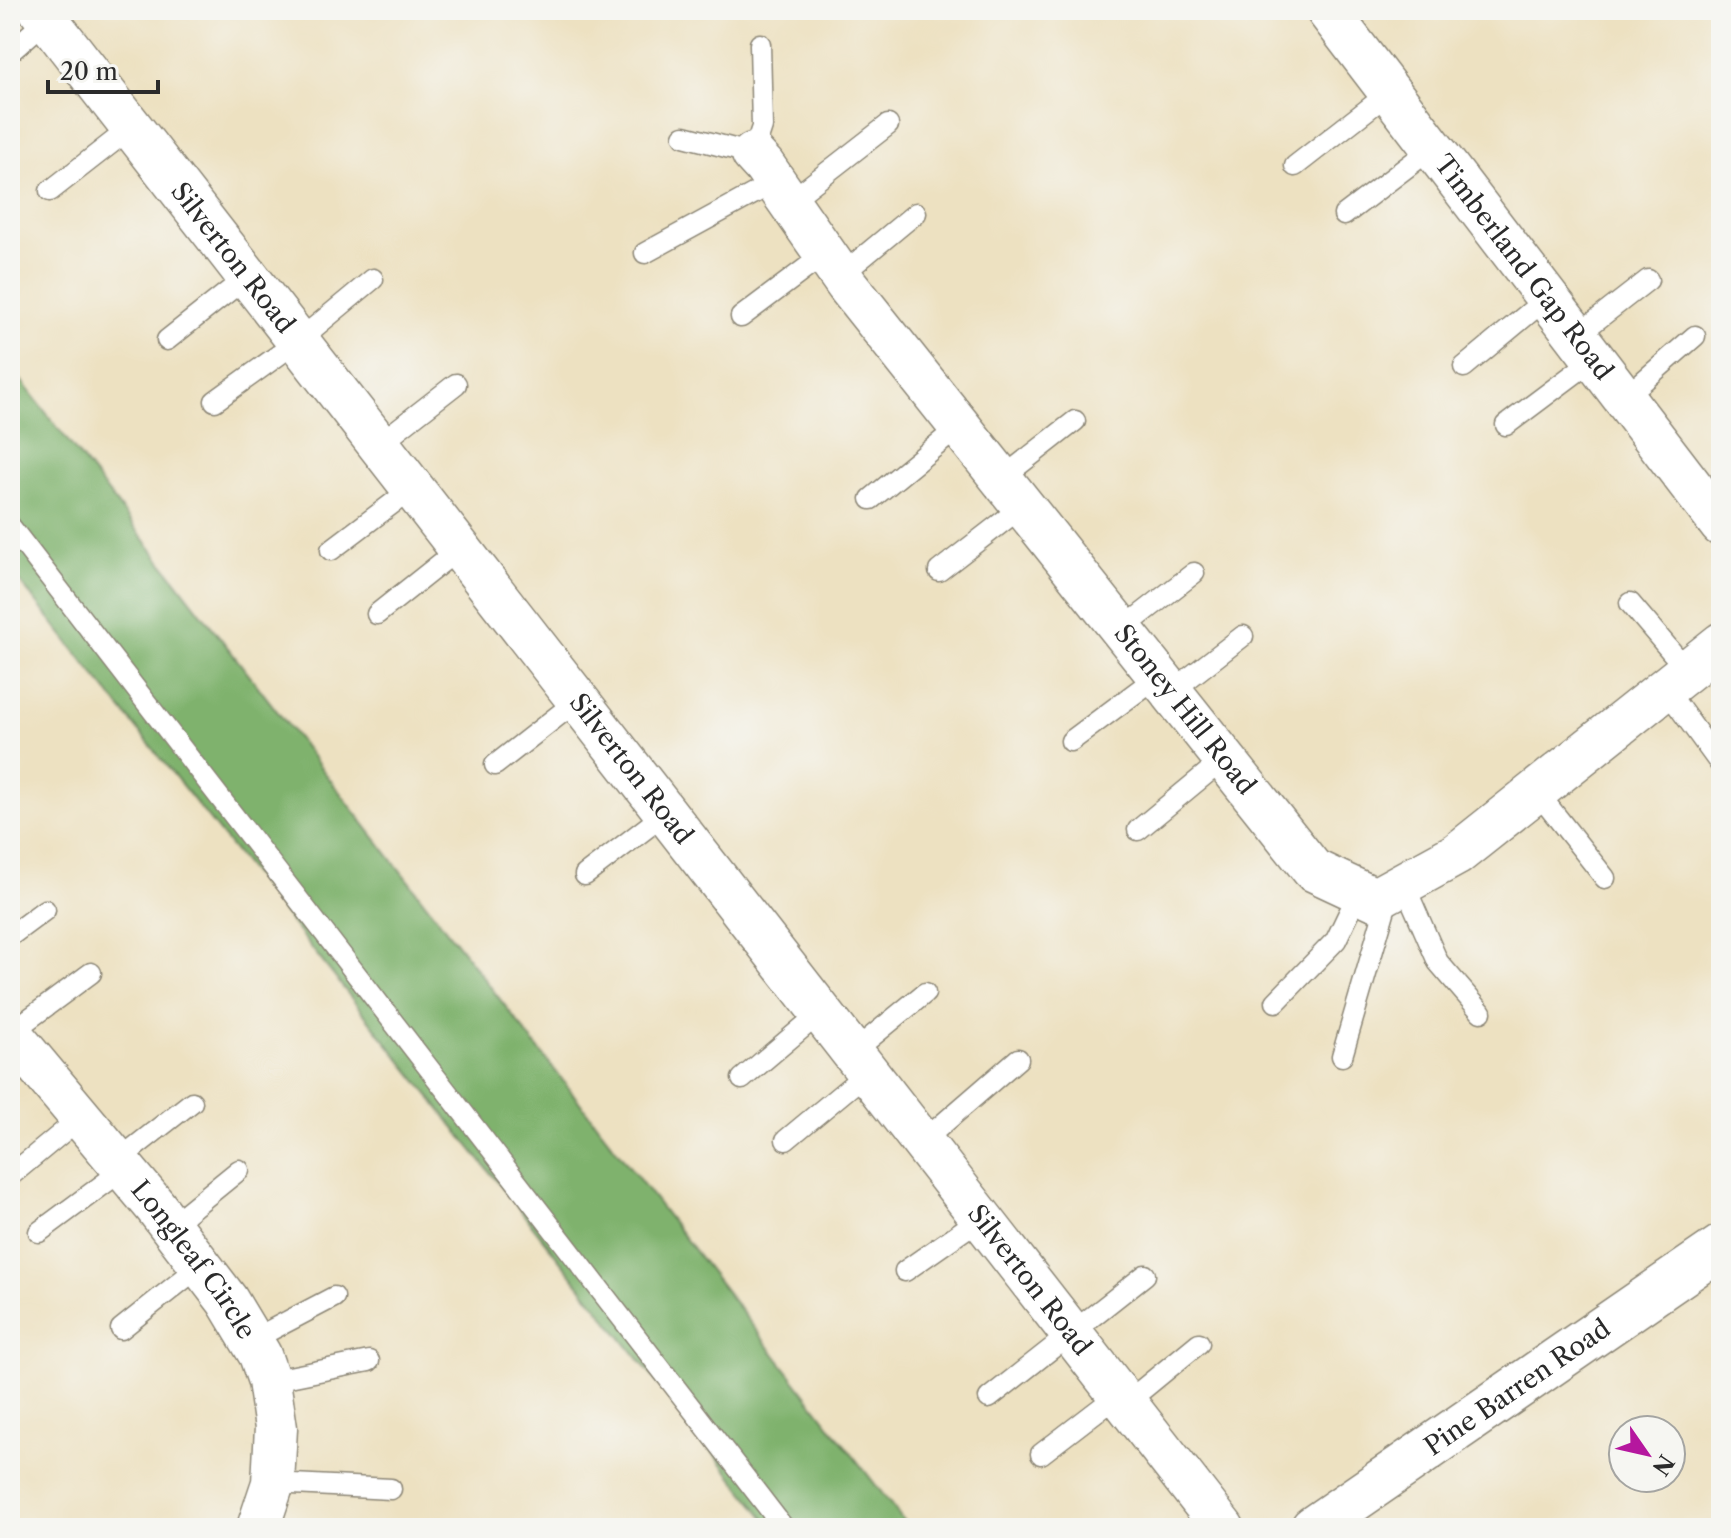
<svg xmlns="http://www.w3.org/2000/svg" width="1731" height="1538" font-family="'Libre Caslon Text',serif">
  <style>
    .forest { fill: #7fb26d; stroke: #556e4c; stroke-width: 2 }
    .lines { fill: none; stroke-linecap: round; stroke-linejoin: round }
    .service-casing { stroke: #8c8676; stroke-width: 23 }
    .minor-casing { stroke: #8c8676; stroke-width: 45 }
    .secondary-casing { stroke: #8c8676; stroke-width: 47 }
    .service { stroke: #fff; stroke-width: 20 }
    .minor { stroke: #fff; stroke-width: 42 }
    .secondary { stroke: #fff; stroke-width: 44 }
    .labels { text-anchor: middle; stroke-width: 6; stroke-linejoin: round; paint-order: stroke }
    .street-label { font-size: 26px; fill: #2b2b2b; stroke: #f6f6f2 }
  </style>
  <rect width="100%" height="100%" fill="#f6f6f2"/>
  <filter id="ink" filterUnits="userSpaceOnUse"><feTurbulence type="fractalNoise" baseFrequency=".0125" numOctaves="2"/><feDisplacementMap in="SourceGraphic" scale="16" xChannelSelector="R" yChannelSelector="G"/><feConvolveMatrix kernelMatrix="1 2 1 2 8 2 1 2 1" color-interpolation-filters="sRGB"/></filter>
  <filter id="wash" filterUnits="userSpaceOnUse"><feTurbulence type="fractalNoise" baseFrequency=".006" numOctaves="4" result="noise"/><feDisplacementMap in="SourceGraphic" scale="32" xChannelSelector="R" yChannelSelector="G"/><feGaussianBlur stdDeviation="1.8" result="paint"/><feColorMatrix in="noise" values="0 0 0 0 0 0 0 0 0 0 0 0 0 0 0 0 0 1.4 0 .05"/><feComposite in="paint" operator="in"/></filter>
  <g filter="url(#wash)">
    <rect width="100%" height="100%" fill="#ede1c1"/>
    <!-- forest -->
    <path class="forest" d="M10,366L909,1528H773L10,569Z"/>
  </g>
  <g filter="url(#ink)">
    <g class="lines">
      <!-- service casing -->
      <g class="service-casing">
        <path id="service" d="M10,52L48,19
          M684,136L753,154L762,127L760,44
          M1295,166L1390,92
          M50,191L132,127
          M789,202L888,125
          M1344,215L1432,148
          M645,253L775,182
          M840,276L916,213
          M741,317L825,254
          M1576,336L1648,280
          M167,340L248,276
          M1464,367L1547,298
          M1624,398L1695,336
          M215,401L298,341L373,279
          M1506,425L1594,359
          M379,444L456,384
          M1001,479L1075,421
          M871,499L959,427
          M10,526L784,1528
          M331,550L413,488
          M939,571L1023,506
          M1630,603L1687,670
          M377,614L460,548
          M1121,630L1194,573
          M1665,688L1721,765
          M1171,692L1243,636
          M1071,741L1158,676
          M495,765L578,700
          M1537,792L1605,878
          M1138,830L1224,759
          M585,875L666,813
          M1404,884L1438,962L1481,1012
          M10,936L45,910
          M1276,1002L1336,940L1359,892
          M10,1033L91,973
          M853,1052L925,993
          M1342,1056L1389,895
          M742,1079L821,1012
          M786,1140L868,1072
          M922,1142L1018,1059
          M117,1161L192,1102
          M10,1176L80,1118
          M170,1226L239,1170
          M39,1232L124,1169
          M905,1271L981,1218
          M121,1329L200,1266
          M250,1341L334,1297
          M269,1381L369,1361
          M989,1398L1145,1275
          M1126,1403L1199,1343
          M1041,1454L1119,1394
          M273,1483L391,1489"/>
      </g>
      <!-- minor casing -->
      <g class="minor-casing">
        <g id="minor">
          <path id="s1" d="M40,10L1223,1528"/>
          <path id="s2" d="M1327,10L1721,525"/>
          <path id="s3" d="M753,154L764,166L847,285L1313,870L1375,899L1457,854L1721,644"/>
          <path id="s4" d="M10,1033L155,1206L227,1300L260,1355L269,1381L276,1428L273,1483L258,1528"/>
        </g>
      </g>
      <!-- secondary casing -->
      <g class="secondary-casing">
        <g id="secondary">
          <path id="s5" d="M1313,1528L1721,1247"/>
        </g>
      </g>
      <!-- service -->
      <use href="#service" class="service"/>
      <!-- minor -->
      <use href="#minor" class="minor"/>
      <!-- secondary -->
      <use href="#secondary" class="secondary"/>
    </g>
  </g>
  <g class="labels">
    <!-- street labels -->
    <g class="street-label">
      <text dy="9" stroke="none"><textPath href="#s1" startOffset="314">Silverton Road</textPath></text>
      <text dy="9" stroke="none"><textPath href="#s2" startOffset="324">Timberland Gap Road</textPath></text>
      <text dy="9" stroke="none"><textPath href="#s3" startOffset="704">Stoney Hill Road</textPath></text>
      <text dy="9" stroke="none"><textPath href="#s1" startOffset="962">Silverton Road</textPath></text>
      <text dy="9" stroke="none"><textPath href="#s4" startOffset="292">Longleaf Circle</textPath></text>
      <text dy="9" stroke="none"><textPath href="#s1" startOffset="1610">Silverton Road</textPath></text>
      <text dy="9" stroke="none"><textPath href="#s5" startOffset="248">Pine Barren Road</textPath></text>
    </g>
  </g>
  <!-- margin -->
  <rect width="1731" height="1538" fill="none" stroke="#f6f6f2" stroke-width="40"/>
  <!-- north arrow -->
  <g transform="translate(1647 1454) rotate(124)"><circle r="38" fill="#f6f6f2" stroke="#a5a5a2" stroke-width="2"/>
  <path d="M0-6L14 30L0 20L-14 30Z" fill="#b5179e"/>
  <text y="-12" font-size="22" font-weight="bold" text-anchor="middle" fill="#2b2b2b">N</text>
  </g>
  <!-- scale -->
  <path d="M48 80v12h110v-12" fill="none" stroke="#2b2b2b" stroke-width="4"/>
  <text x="60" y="80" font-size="24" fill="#2b2b2b" stroke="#f6f6f2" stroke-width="6" paint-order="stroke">20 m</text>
</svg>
